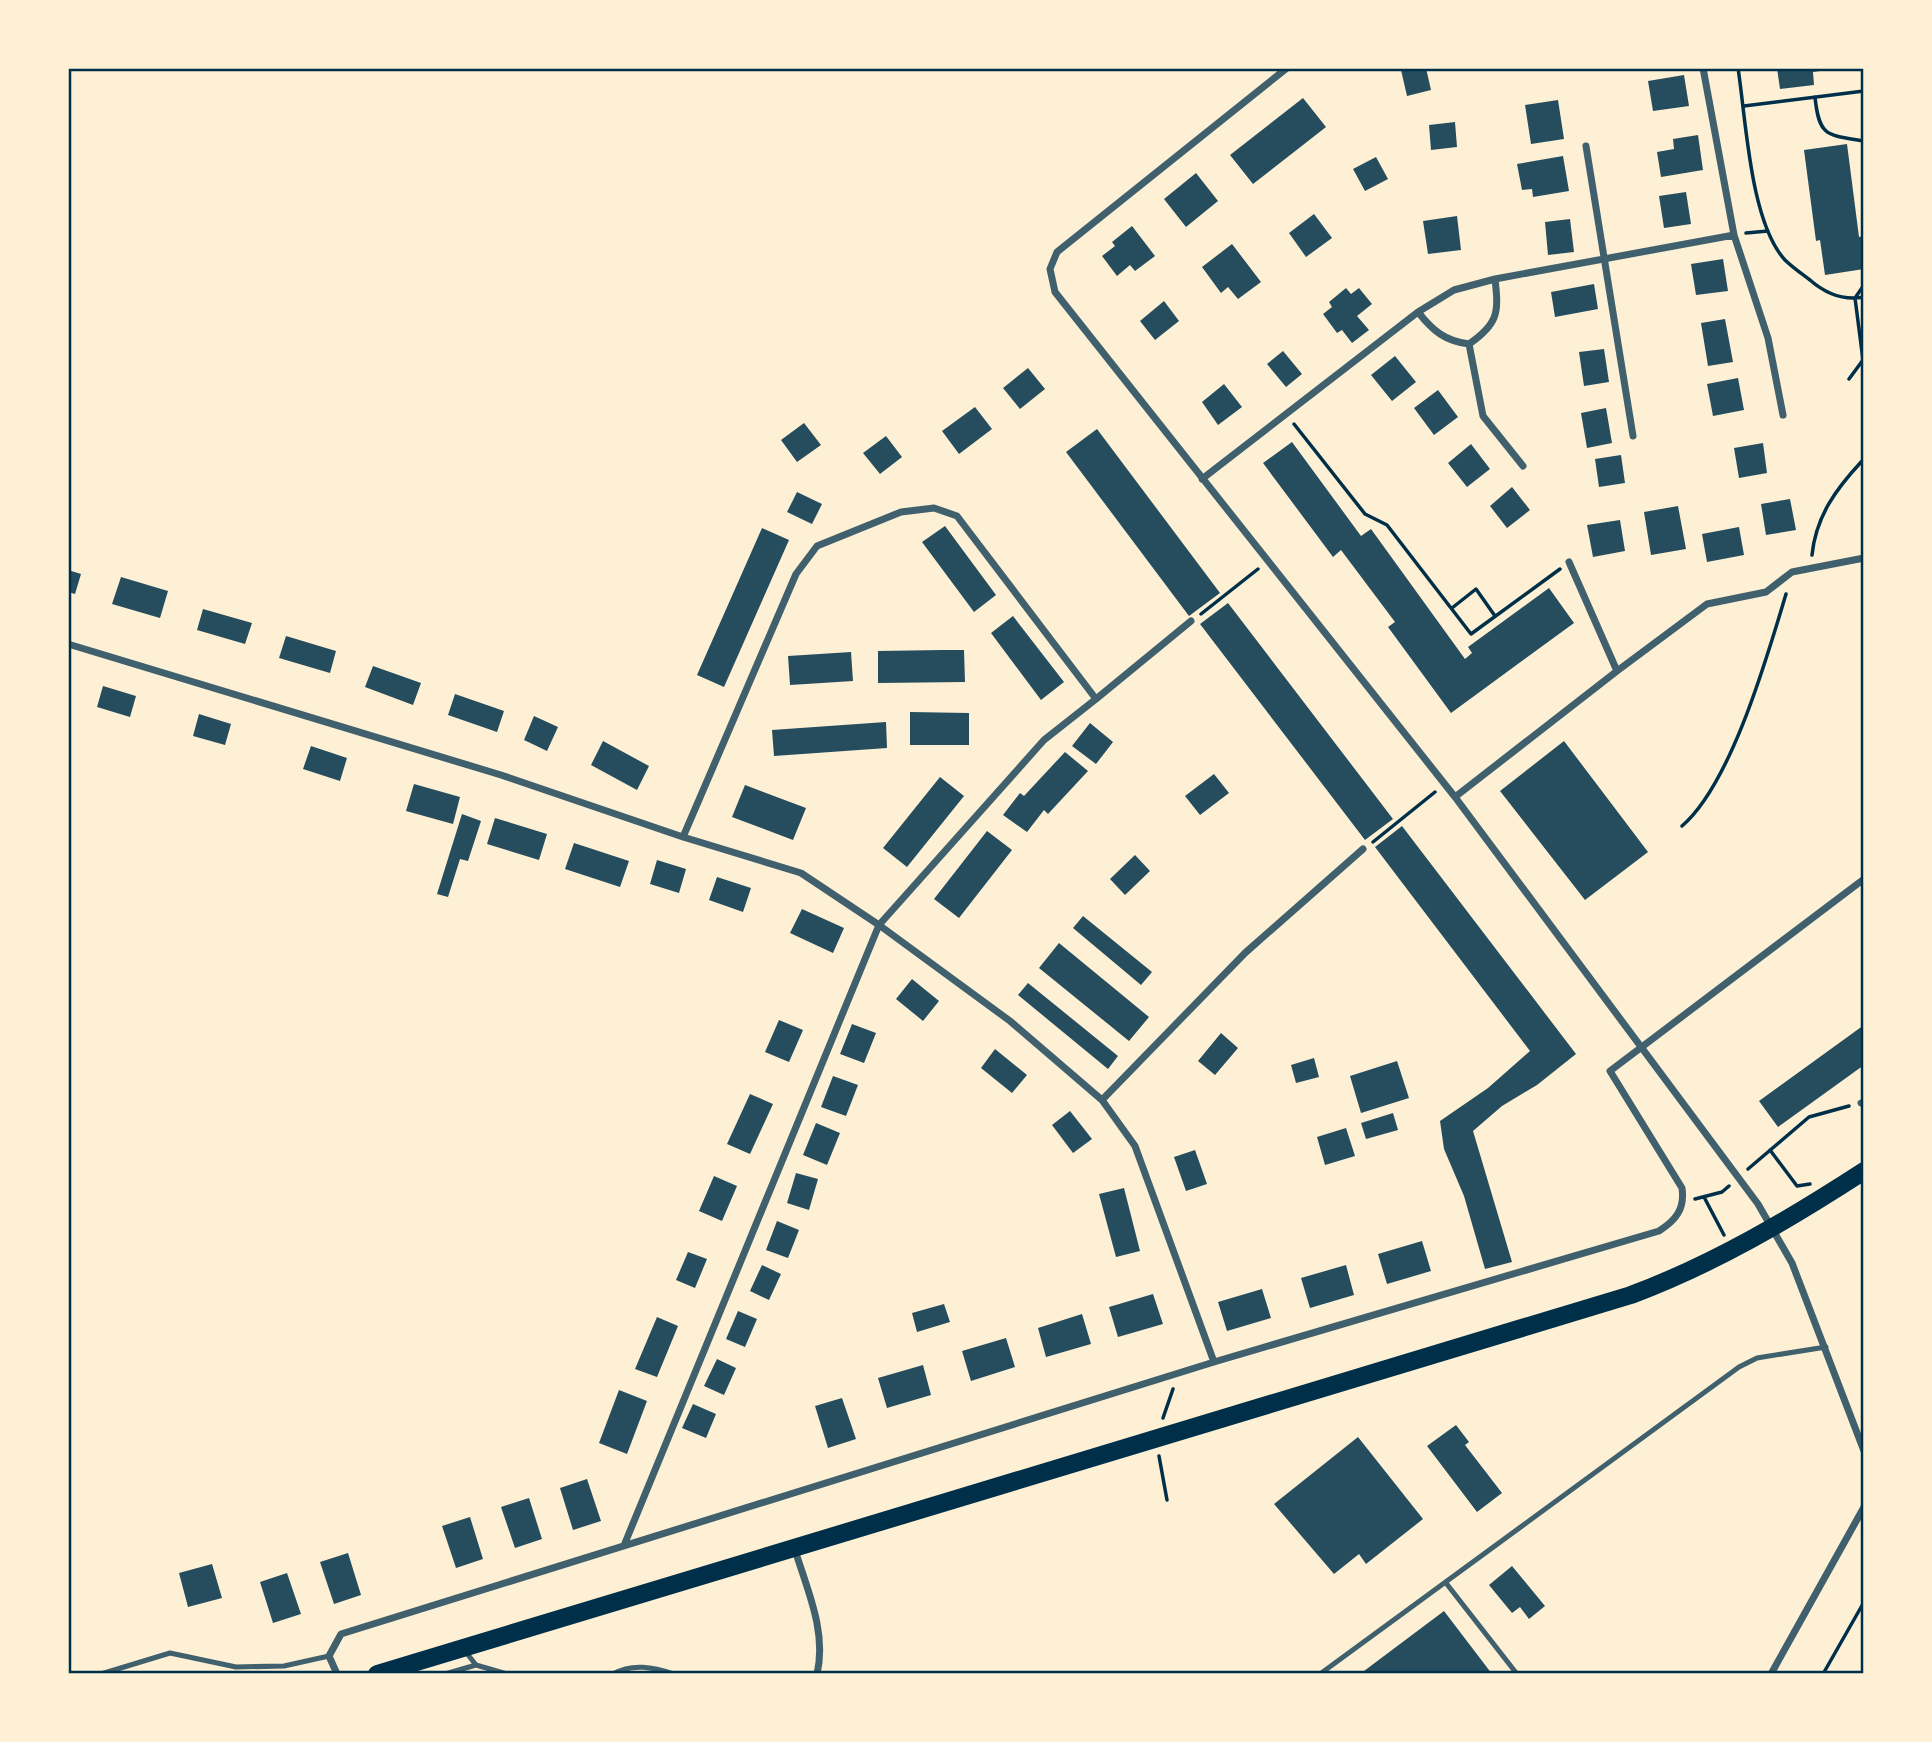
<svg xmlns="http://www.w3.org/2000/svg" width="1932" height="1742" font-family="Lato,sans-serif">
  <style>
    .building { fill: #264d5e }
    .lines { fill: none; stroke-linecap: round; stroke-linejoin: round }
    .path { stroke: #003049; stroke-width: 3.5 }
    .service { stroke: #3f606c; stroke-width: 5 }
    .minor { stroke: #3f606c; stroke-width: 7 }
    .primary { stroke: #003049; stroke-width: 18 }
    .neatline { fill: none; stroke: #003049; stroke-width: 2.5 }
  </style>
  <rect width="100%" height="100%" fill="#fdf0d5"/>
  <!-- building -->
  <path class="building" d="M1426,68L1431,90L1407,96L1401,70Z
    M1777,68H1827V70L1813,72L1814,85L1780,89Z
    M1684,75L1689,106L1653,111L1648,81Z
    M1303,98L1326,127L1253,184L1230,155Z
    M1558,100L1564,139L1531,144L1525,105Z
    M1455,122L1457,147L1431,150L1429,125Z
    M1698,135L1703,170L1661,177L1657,152L1674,149L1673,139Z
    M1847,144L1859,237L1863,236L1864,269L1825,275L1820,240L1816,241L1804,150Z
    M1563,156L1569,191L1533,197L1532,189L1522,190L1517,164Z
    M1376,157L1388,179L1365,191L1353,169Z
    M1196,173L1218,201L1186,227L1164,199Z
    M1686,192L1691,224L1664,228L1659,196Z
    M1314,214L1332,238L1306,257L1289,233Z
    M1457,216L1461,250L1428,254L1423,221Z
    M1570,219L1574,252L1548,255L1545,222Z
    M1132,226L1155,256L1135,271L1130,265L1117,276L1102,256L1115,246L1112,242Z
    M1232,244L1261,282L1238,299L1228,287L1221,293L1202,267Z
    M1723,259L1728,291L1696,295L1691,264Z
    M1594,284L1598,309L1555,317L1551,292Z
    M1346,288L1351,294L1359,288L1372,304L1357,316L1369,330L1352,343L1342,330L1337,333L1323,314L1332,307L1329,302Z
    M1164,301L1179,321L1155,340L1140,321Z
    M1725,319L1733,362L1708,366L1701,323Z
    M1604,349L1609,382L1584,386L1579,352Z
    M1283,351L1302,374L1286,387L1267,364Z
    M1395,356L1416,382L1392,401L1371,375Z
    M1028,368L1045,389L1020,409L1003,388Z
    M1738,378L1744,410L1713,416L1707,384Z
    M1224,384L1242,407L1218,425L1202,402Z
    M1438,390L1458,417L1434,435L1414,408Z
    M975,407L992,429L959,454L942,431Z
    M1606,408L1612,443L1587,448L1581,413Z
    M804,423L821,445L797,462L781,440Z
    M1097,429L1220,593L1189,616L1066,452Z
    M886,436L902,457L880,474L863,453Z
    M1292,442L1361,536L1371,529L1465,659L1472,653L1468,647L1549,588L1574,623L1451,713L1388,627L1395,622L1341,550L1333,557L1263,463Z
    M1763,443L1767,473L1739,478L1734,448Z
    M1471,444L1490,469L1467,487L1448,463Z
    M1621,455L1625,483L1599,487L1595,459Z
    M1512,487L1530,510L1507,528L1490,506Z
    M797,492L822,504L812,524L787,512Z
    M1790,499L1796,530L1766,535L1761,504Z
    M1678,506L1686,549L1651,555L1644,512Z
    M1620,520L1625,551L1593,557L1587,525Z
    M945,526L996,595L974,612L922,542Z
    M1739,527L1744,555L1707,562L1702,534Z
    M762,528L789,540L724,687L697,675Z
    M68,570L81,574L75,594L68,592Z
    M121,577L168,591L160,618L112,604Z
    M1228,603L1393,819L1365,840L1200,624Z
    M203,609L252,623L245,644L197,630Z
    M1013,616L1064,682L1041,700L991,633Z
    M286,636L336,651L330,673L279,658Z
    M942,650H964L965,682L878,683V651Z
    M851,652L853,681L790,685L788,656Z
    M373,666L421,683L413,705L365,687Z
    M103,686L136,696L130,717L97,707Z
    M455,694L504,711L497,732L448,715Z
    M910,712L969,713V745H910Z
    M199,714L231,724L225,745L193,736Z
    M534,716L558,727L547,751L524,740Z
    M886,722L887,748L774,756L772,730Z
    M1090,723L1113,742L1096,764L1072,746Z
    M603,741L649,766L637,790L591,765Z
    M1564,741L1648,852L1585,900L1500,791Z
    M311,746L347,758L340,781L303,769Z
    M1065,752L1088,771L1048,814L1044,810L1027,832L1003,815L1020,793L1024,796Z
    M1214,774L1229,793L1200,815L1185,796Z
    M940,777L964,796L907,867L883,848Z
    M414,784L460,797L453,824L406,811Z
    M745,785L806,808L793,840L732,817Z
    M462,814L481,821L468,861L460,859L448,897L437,894Z
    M495,818L547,834L539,860L487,844Z
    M1402,826L1576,1054L1537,1085L1502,1106L1473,1131L1512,1262L1485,1269L1464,1196L1444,1149L1440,1121L1488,1088L1530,1051L1375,847Z
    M987,831L1012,850L959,918L934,899Z
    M574,843L629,861L620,887L565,869Z
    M1135,855L1150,871L1125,895L1110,879Z
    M657,860L686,869L679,893L650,884Z
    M717,877L751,888L743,912L709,900Z
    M802,909L844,928L833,953L790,933Z
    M1083,916L1152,972L1141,985L1073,928Z
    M1059,943L1149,1017L1129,1041L1039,968Z
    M912,979L939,1001L923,1021L896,999Z
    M1028,983L1118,1056L1108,1069L1018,995Z
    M779,1020L803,1030L789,1062L765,1052Z
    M852,1024L876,1033L864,1063L840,1054Z
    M1864,1025V1065L1778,1127L1759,1101Z
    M1221,1033L1238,1048L1215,1075L1198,1061Z
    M995,1049L1027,1075L1012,1093L981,1068Z
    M1314,1058L1319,1077L1296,1083L1291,1065Z
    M1397,1061L1409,1098L1361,1113L1350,1076Z
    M833,1076L858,1085L846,1116L821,1107Z
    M750,1094L773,1104L750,1154L727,1144Z
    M1070,1111L1092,1139L1073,1153L1052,1125Z
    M1393,1113L1398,1130L1366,1139L1361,1123Z
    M816,1123L840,1133L827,1165L803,1155Z
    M1346,1128L1355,1156L1325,1165L1317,1137Z
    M1195,1150L1207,1184L1186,1191L1174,1157Z
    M796,1173L818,1179L809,1210L787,1203Z
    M714,1176L737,1186L722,1221L699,1211Z
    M1124,1188L1140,1251L1116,1257L1099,1194Z
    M777,1221L799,1230L788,1258L766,1250Z
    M1422,1241L1431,1271L1387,1284L1378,1254Z
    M688,1252L707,1259L695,1288L676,1280Z
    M762,1265L781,1274L769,1300L750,1291Z
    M1346,1265L1354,1295L1310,1308L1301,1278Z
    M1262,1289L1271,1318L1227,1331L1218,1302Z
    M1153,1294L1163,1324L1118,1337L1109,1307Z
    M944,1304L950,1322L917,1332L912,1313Z
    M738,1311L757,1319L745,1347L726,1339Z
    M1082,1314L1091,1344L1046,1357L1038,1328Z
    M657,1317L678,1326L657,1377L635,1369Z
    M1006,1338L1015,1367L971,1381L962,1351Z
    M717,1359L736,1368L724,1395L704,1386Z
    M923,1365L931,1395L887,1408L878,1378Z
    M619,1390L647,1401L627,1454L599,1443Z
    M842,1398L856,1439L828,1448L815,1406Z
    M693,1404L716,1414L706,1438L682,1428Z
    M1456,1425L1469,1442L1465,1445L1502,1493L1477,1512L1427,1446Z
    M1358,1437L1423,1519L1366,1564L1359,1554L1334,1574L1274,1504Z
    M587,1479L601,1521L573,1530L560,1488Z
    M529,1498L542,1539L515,1548L501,1507Z
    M470,1517L483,1559L456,1568L442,1526Z
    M348,1553L361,1595L334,1604L320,1562Z
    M212,1564L222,1598L188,1607L179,1573Z
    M1512,1566L1545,1606L1529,1619L1520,1607L1512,1613L1489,1585Z
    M287,1573L301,1614L273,1623L260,1582Z
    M1444,1611L1492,1674H1360Z"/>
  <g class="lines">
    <!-- path -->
    <path class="path" d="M1738,68C1746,119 1750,222 1785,260C1792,267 1802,274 1810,280C1826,294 1843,301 1864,297
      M1815,97C1819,137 1827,135 1864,141
      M1744,106L1864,91
      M1746,233L1768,231
      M1849,379L1863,360L1855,298L1864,285
      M1294,424L1365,514L1387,525L1471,634L1560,569
      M1812,555C1816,516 1836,489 1862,461
      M1452,608L1476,589L1495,616
      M1201,614L1258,569
      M1682,826C1731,784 1767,657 1786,594
      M1373,842L1435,792
      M1770,1150L1797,1186L1810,1184
      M1748,1169L1809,1117L1849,1106
      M1704,1197L1724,1235
      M1695,1199L1722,1192L1729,1186
      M1163,1418L1173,1389
      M1159,1456L1167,1500
      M1823,1674L1864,1602"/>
    <!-- service -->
    <path class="service" d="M1446,1583L1517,1674
      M465,1651L476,1665L507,1674
      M101,1674L170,1653L236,1667L284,1666L329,1656
      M445,1674L476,1665
      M613,1674C632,1663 653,1667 674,1674
      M1320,1674L1739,1367L1757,1358L1826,1347"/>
    <!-- minor -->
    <path class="minor" d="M1287,68L1057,252L1050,269L1055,292L1455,797L1758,1204L1792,1263L1864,1451
      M1586,146L1633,436
      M1734,235L1768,338L1783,415
      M1418,312C1433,331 1445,341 1469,344C1498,324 1499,313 1495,279
      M1469,344L1483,416L1523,466
      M1202,479L1418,312L1454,290L1495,279L1734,235L1703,68
      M68,644L501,775L683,837L801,873L879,925L1010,1021L1102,1100L1135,1146L1214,1362
      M1617,671L1707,604L1766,592L1792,572L1864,558
      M1096,699L1191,621
      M1455,797L1617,671L1569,562
      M1102,1100L1245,953L1363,849
      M1861,1103L1864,1102
      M625,1543L879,925L1044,740L1096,699L957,516L934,508L901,512L817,546L796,574L683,837
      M795,1550C807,1589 827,1632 817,1674
      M337,1674L329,1656L341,1634L1214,1362L1659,1231C1676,1220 1685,1209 1682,1188L1610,1071L1864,879
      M1771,1674L1864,1507"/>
    <!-- primary -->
    <path class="primary" d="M377,1674L1631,1295C1714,1264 1790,1219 1864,1171"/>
  </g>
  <!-- border -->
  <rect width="1932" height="1742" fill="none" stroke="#fdf0d5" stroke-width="140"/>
  <rect x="70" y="70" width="1792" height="1602" class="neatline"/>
</svg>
